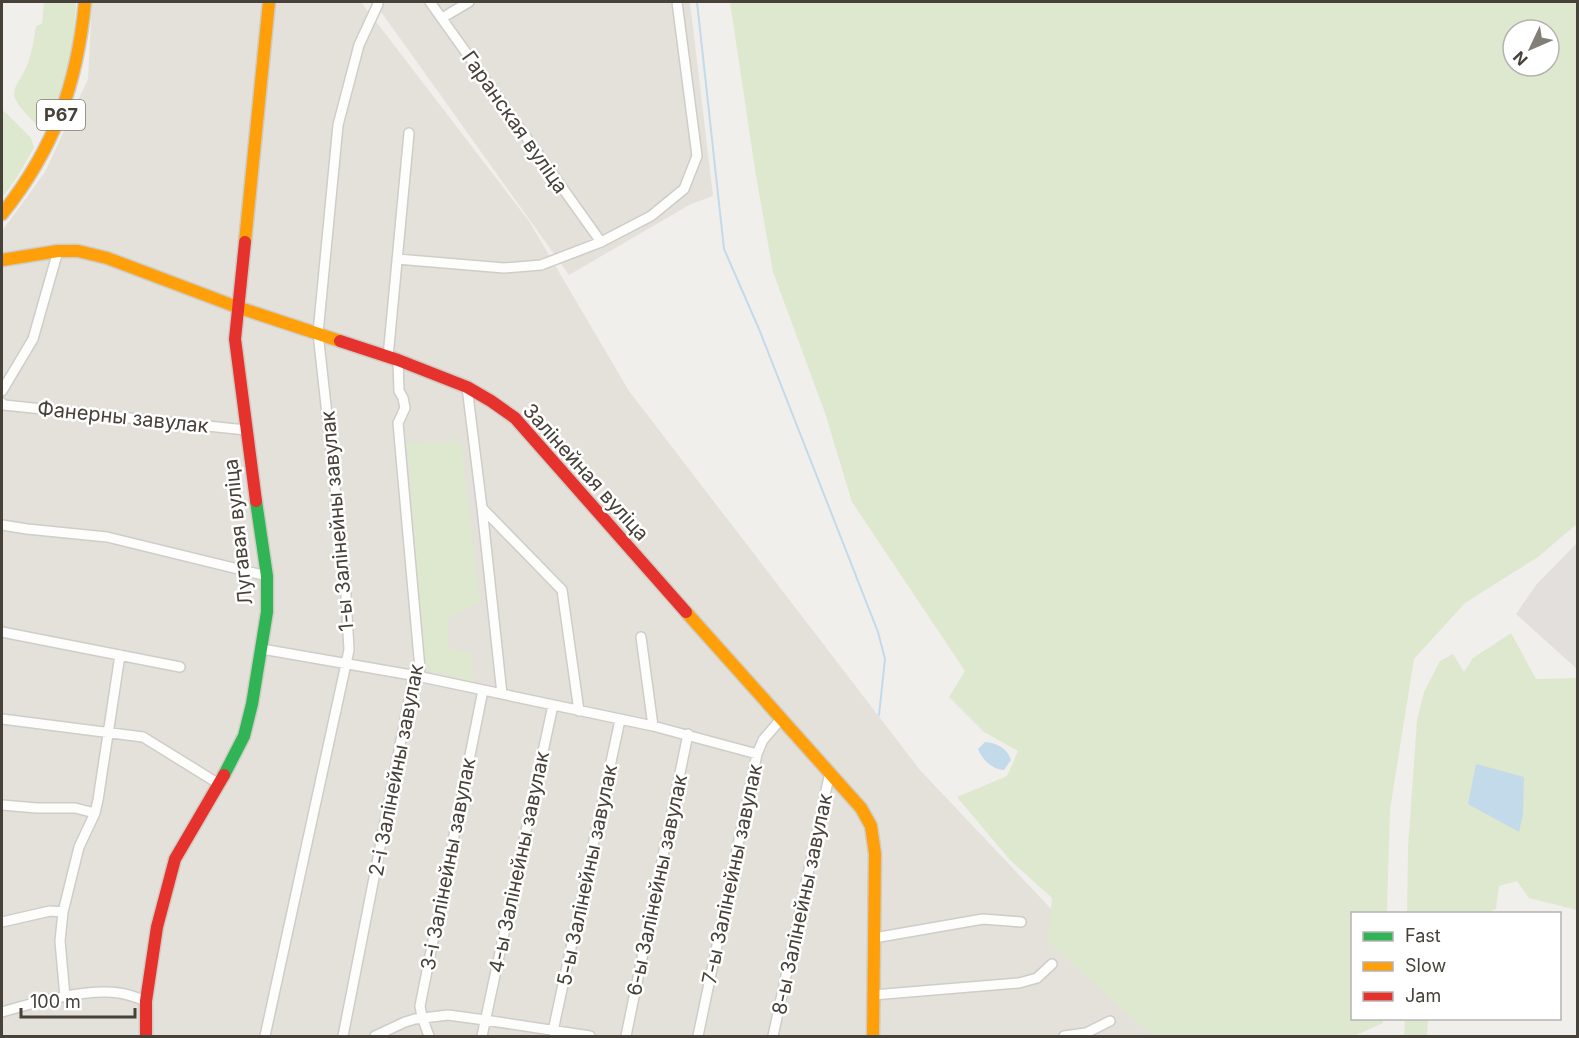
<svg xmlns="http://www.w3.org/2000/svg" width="1579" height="1038" font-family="Inter,sans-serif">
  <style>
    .residential { fill: #e4e1db }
    .industrial { fill: #e2dfdc }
    .green { fill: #dee8cf; fill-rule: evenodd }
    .water { fill: #c2dae9 }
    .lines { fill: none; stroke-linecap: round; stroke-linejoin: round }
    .stream { stroke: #c2dae9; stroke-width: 2 }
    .street-casing { stroke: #cfcdc9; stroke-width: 12 }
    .fast-casing { stroke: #cfccc4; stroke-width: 15 }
    .slow-casing { stroke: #cfccc4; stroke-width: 15 }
    .jam-casing { stroke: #cfccc4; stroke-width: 15 }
    .street { stroke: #fdfdfc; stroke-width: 9 }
    .fast { stroke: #30b455; stroke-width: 12 }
    .slow { stroke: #ff9f0a; stroke-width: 12 }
    .jam { stroke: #e5322d; stroke-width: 12 }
    .labels { text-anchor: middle; stroke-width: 5; stroke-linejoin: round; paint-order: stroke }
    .shield { fill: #fff; stroke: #7e7a74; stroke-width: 1.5 }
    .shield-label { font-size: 18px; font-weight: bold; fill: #464139 }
    .street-label { font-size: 20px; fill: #464139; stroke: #fff }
  </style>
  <rect width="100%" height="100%" fill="#f1efec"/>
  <!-- residential -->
  <path class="residential" d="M92,2H361L529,221L629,391L920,770L1171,1036H2V231L45,172L88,79Z
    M374,2H690L713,196L691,204L569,275Z"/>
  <!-- industrial -->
  <path class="industrial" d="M1577,543V669L1516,614L1536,585Z"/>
  <!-- green -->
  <path class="green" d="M44,2H76C75,38 68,75 55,109C52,115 51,121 47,127C38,128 34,122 28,116C4,90 16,91 28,63C32,52 34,39 36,26L42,24Z
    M730,2H1577V524L1538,557L1465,603L1414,659L1390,810L1387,913L1352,914V1018L1383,1019V1023L1354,1036H1153L1048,942L1052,898L1010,860L957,797L1007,776L1018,751L984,732L949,697L965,671L852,502L825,413L773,272L756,176ZM1513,30H1549V66H1513Z
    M2,110L6,113L31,138L34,148L18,176L2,198Z
    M461,441L480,602L448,618V648L470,653L474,682L425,669L407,442Z
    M1511,633L1536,679L1575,678L1577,681V910L1529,898L1517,881L1499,886L1496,909L1486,913L1407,914L1408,847L1417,720L1424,692L1440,661L1453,654L1464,672L1473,658Z
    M1405,1019H1428L1427,1036H1404Z"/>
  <!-- water -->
  <path class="water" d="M985,742C997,743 1007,748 1011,760L1004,770C992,769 982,760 978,749Z
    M1476,764L1524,777L1523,814L1519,832L1468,804Z"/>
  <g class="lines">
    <!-- stream -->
    <path class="stream" d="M697,2L724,249L759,329L878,632L885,659L879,715"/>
    <!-- street casing -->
    <g class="street-casing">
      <path id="street" d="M430,2L601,242
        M442,18L469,2
        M397,259L504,268L541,265L601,242L651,216L684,189L697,156L677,2
        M388,357L409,133
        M467,387L482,508L502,694
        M2,391L33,339L58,251
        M2,403L4,405L246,430
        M482,508L562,590L579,711
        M2,525L27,529L107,537L267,576
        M2,632L180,667
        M641,637L653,726
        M262,649L417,676L653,726L757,754
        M2,719L143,737L219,784
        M2,805L37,808H75L95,813
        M2,922L50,911L63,912
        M874,938L983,919L1021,922
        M873,995L1019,983L1037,978L1052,964
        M65,997L60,941L63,912L79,847L95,813L98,800L120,655
        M2,1012C32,1003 88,988 119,993C128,994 138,998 146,1001
        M553,1031L620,720
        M265,1036L349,650L345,578L318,333L338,125L359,45L378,4
        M343,1036L412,684L420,669L398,423L405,408L403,398L399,391L398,360
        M375,1036L405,1022L415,1019L448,1015L485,1020L590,1036
        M429,1036L422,1017L420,1006L483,690
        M482,1036L553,705
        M626,1036L688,734
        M698,1036L757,754L763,740L781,719
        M773,1036L830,772
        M1064,1036L1086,1033L1110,1021"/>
    </g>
    <!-- fast casing -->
    <g class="fast-casing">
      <path id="fast" d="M224,775L244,736L252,704L267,612V576L256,501"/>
    </g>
    <!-- slow casing -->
    <g class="slow-casing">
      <path id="slow" d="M2,214C54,149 77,85 85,2
        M245,242L269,2
        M2,260L58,251H78L107,258L237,307L340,341
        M686,612L861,808L871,826L875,854L873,1036"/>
    </g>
    <!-- jam casing -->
    <g class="jam-casing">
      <path id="jam" d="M245,242L235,339L256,501
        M340,341L398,360L467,387L491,401L515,418L686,612
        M146,1036V1001L157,927L175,859L224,775"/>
    </g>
    <!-- street -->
    <use href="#street" class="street"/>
    <!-- fast -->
    <use href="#fast" class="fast"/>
    <!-- slow -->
    <use href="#slow" class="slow"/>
    <!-- jam -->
    <use href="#jam" class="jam"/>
  </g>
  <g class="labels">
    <!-- shield labels -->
    <rect class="shield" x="37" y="100" width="48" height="30" rx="4.5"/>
    <g class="shield-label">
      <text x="61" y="121">Р67</text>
    </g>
    <!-- street labels -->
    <g class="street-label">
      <text transform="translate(515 122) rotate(55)" y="7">Гаранская вуліца</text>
      <text transform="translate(123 417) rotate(6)" y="7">Фанерны завулак</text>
      <text transform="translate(586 472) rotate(48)" y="7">Залінейная вуліца</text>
      <text transform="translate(337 521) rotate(-95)" y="7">1-ы Залінейны завулак</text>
      <text transform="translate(238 532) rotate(-96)" y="7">Лугавая вуліца</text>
      <text transform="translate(396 770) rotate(-79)" y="7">2-і Залінейны завулак</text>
      <text transform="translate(519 862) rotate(-78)" y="7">4-ы Залінейны завулак</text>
      <text transform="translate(448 864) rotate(-79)" y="7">3-і Залінейны завулак</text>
      <text transform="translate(732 874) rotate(-78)" y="7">7-ы Залінейны завулак</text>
      <text transform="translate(587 875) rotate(-78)" y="7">5-ы Залінейны завулак</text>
      <text transform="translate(657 885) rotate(-78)" y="7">6-ы Залінейны завулак</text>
      <text transform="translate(802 904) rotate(-78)" y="7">8-ы Залінейны завулак</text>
    </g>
  </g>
  <!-- border -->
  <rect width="1579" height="1038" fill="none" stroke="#464139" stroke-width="6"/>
  <!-- legend -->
  <rect x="1351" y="912" width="210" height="108" fill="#ffffff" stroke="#b5b3b0" stroke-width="1.5"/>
  <rect x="1363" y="932" width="30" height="9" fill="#30b455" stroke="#b5b3b0" stroke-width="1.5"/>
  <text x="1405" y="942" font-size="18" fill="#464139">Fast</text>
  <rect x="1363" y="962" width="30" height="9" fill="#ff9f0a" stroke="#b5b3b0" stroke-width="1.5"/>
  <text x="1405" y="972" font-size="18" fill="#464139">Slow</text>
  <rect x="1363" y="992" width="30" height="9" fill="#e5322d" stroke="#b5b3b0" stroke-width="1.5"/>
  <text x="1405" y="1002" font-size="18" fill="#464139">Jam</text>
  <!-- north arrow -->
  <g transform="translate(1531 48) rotate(226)"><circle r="28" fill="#ffffff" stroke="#b5b3b0" stroke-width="1.5"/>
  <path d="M0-4.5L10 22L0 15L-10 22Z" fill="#827e78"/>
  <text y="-9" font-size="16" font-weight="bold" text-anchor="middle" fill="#464139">N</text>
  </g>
  <!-- scale -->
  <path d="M21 1008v9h114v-9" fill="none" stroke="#464139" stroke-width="3"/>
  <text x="30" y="1008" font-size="18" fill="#464139" stroke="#ffffff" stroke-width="4.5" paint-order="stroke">100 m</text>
</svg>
